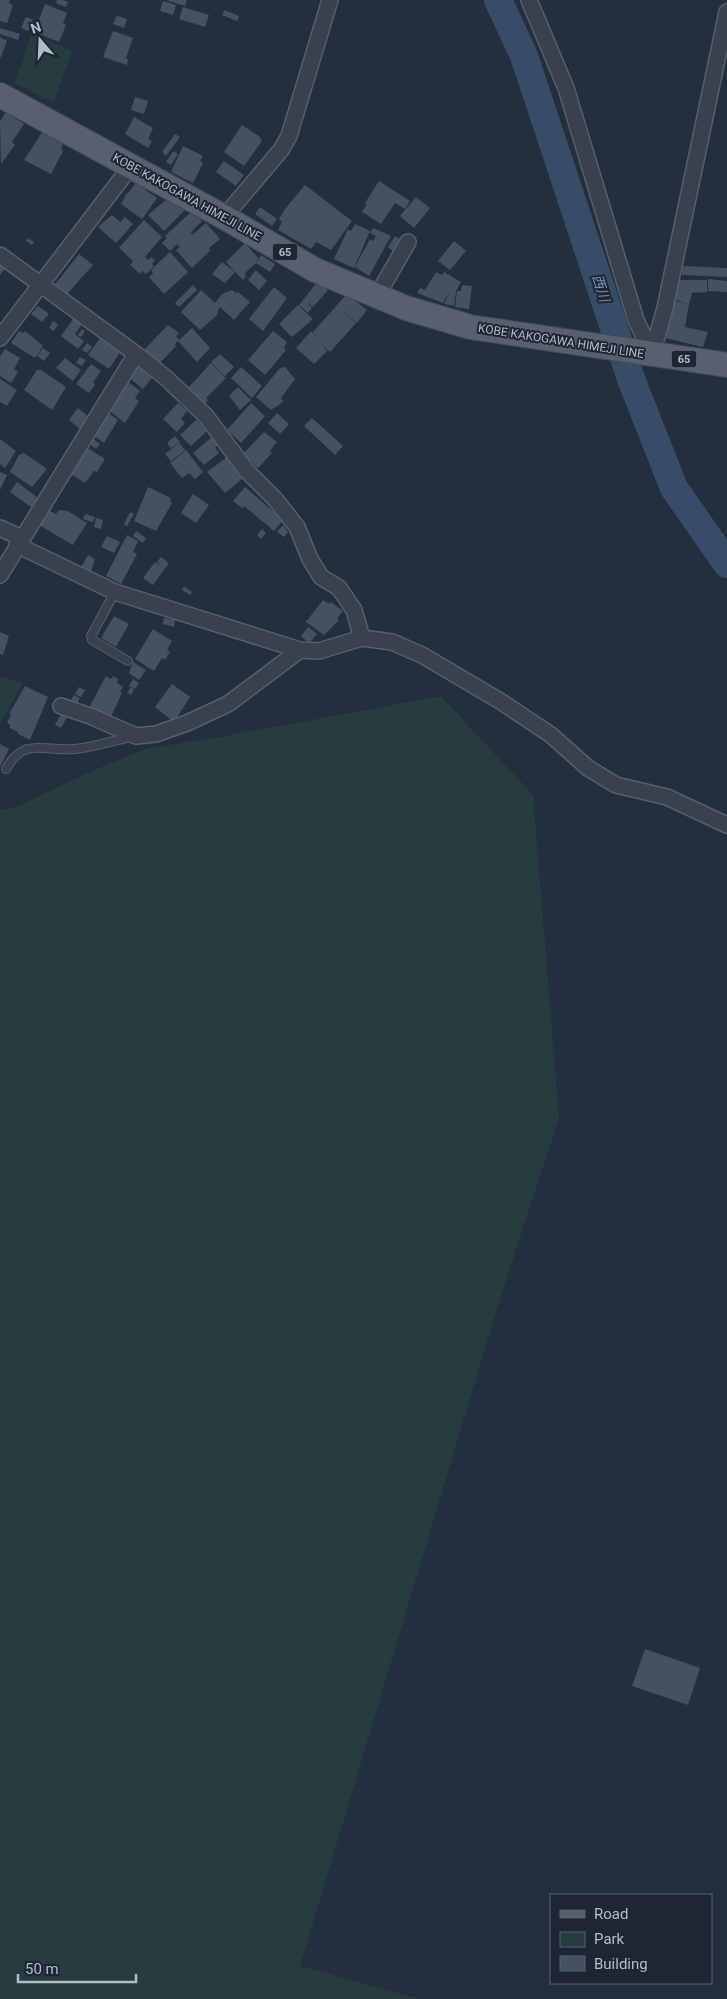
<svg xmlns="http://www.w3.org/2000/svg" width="727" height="1999" font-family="Roboto,'Noto Sans JP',sans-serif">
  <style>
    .green { fill: #263c3f }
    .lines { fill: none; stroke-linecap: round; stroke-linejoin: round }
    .river { stroke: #394c67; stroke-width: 28 }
    .building { fill: #455162 }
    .service-casing { stroke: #565f6c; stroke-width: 10 }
    .minor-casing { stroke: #565f6c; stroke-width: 18 }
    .primary-casing { stroke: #414a57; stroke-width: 26 }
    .service { stroke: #38414e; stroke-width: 8 }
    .minor { stroke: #38414e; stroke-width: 15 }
    .primary { stroke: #56606e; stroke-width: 24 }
    .labels { text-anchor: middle; stroke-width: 4; stroke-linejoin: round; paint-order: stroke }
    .shield { fill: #1d2633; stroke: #878f9c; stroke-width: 1 }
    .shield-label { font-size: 11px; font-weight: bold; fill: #b4bcc9 }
    .street-label { font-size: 12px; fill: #b4bcc9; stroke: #1d2633 }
    .water-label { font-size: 14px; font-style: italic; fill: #7c92b1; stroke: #1d2633 }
  </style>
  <rect width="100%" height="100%" fill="#242f3e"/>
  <!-- green -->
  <path class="green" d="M32,33L72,51L54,103L15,83Z
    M0,677L23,683L0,723Z
    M441,696L533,795L559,1118L498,1305L300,1966L420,1999H0V810L14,808L92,771L145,749L231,735Z"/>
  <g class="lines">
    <!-- river -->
    <path class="river" d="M498,0L524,56L631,379L674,488L727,564"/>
  </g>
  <!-- building -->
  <path class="building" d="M0,0H10L9,3L13,5L7,23L0,21Z
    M57,0H63L68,2L66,7L56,3Z
    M166,0H187L185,6Z
    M163,1L176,5L173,15L160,11Z
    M45,4L67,13L63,23L66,25L59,42L34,32Z
    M183,7L209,15L205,27L179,19Z
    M224,10L239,16L237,21L222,15Z
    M117,16L127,19L124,28L113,24Z
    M26,17L33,20L28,31L21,28Z
    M0,28L20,34L18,40L0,34Z
    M113,31L133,38L126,58L128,60L127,65L103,57Z
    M0,37L7,41L0,59Z
    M135,97L148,101L144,114L131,110Z
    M6,112L24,124L12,142L15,145L1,164L0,121Z
    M134,117L153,128L148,139L152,141L148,148L125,134Z
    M242,125L260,137L262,141L244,166L224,152Z
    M43,131L64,142L61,149L63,151L51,174L24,160Z
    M175,134L180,137L166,156L162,152Z
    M183,146L203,156L200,161L203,163L193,183L171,172Z
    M173,151L178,154L171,165L166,162Z
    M224,161L244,175L236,186L216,172Z
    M379,181L410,201L405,209L395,203L381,224L362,212L367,204L365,203Z
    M136,183L157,198L142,219L121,204L126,195Z
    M305,185L352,221L331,250L316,242L311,249L278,230L282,222L279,219L285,209Z
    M416,197L430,208L414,228L400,216Z
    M166,200L186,209L164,231L148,215Z
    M260,207L277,219L272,226L255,214Z
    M190,213L193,215L195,214L202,221L191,232L192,235L206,223L220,239L209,248L210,251L192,268L176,250L180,247L177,244L170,251L162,243L167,238L165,236Z
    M112,215L120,222L125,217L133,224L116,243L98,227Z
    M144,220L162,237L145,257L148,260L151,257L155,260L152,264L154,266L146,274L142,271L140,274L130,265L133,261L119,248Z
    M355,224L370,231L354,268L334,259L348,229L351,231Z
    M373,228L391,236L369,276L355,267L370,239L373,241L376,236L370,233Z
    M395,236L402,240L394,252L388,247Z
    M28,238L34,242L32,245L26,241Z
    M454,241L466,251L450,270L438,261Z
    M245,243L258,258L256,263L245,273L246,276L243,280L226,262Z
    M170,252L188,272L164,294L149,277L153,273L151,270Z
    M79,254L93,265L65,296L53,287Z
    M261,255L275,264L270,272L256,263Z
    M0,262L6,267L0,275Z
    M222,262L235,272L225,283L212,274Z
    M682,266L727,268V277L682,275Z
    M256,270L267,281L259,290L248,280Z
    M436,272L442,275L444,272L461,282L456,291L451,289L456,291L454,306L444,304L450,291L443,303L417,293L420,288L425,290Z
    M708,279L727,281V292L708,291Z
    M679,280H707V292L692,293L689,304L675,300Z
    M318,281L328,290L313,307L307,302L312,308L308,313L299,305Z
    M193,285L197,290L179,307L175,303Z
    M462,285L472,286L469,309L455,307L457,291H461Z
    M274,287L287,298L263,331L249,319Z
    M201,290L215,303L222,294L232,290L236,293L238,292L250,302L234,320L220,307L217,312L218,314L200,330L181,312Z
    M347,294L367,310L357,323L337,305Z
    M674,301L689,304L685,327L708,332L703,347L665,338Z
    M298,305L313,319L292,337L279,324Z
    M337,305L356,323L330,352L321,344L327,351L314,364L296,348L311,331L321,340L313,332Z
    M38,306L49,314L42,322L31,314Z
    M76,315L84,321L75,334L84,341L78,349L61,336Z
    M53,321L58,324L54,331L49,328Z
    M168,325L179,333L176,336L179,340L175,344L176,346L159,364L144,350Z
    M192,328L210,348L197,362L178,341Z
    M82,329L85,331L81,337L78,335Z
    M19,331L23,333L25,331L43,346L35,358L11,343Z
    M273,331L287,342L284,348L286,350L265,375L248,360Z
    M102,335L122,349L109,369L88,355Z
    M87,343L92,347L87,353L82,350Z
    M43,348L50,353L44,361L37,356Z
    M5,349L20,358L14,369L18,372L11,383L0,376V357Z
    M220,354L234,367L225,376L211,362Z
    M80,357L86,360L82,366L76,363Z
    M65,358L81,370L73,381L56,368Z
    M211,363L226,378L206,398L208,400L204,406L187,389Z
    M91,364L101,371L93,382L95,385L89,393L76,384Z
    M136,365L152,378L143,389L127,376Z
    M241,367L262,386L252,398L231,378Z
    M285,367L295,379L281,398L283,402L271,410L256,397L280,368Z
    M37,370H41L66,387L52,410L24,390Z
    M0,379L17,390L7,406L0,402Z
    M127,381L140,391L135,398L139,401L125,423L107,409Z
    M238,387L251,400L240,410L229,396Z
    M178,403L187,411L181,419L185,423L177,432L163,419Z
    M251,403L265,416L241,443L227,430Z
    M78,408L89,417L80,429L69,420Z
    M107,412L118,420L104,443L90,433Z
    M277,413L289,424L280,434L268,423Z
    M312,418L343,446L335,455L304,426Z
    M196,420L205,427L206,432L191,446L180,435Z
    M264,432L277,442L270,451L272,453L258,468L243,454Z
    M175,436L180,442L171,448L167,443Z
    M212,437L218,445L215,448L219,453L204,465L193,453Z
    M92,438L100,444L96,449L88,443Z
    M0,439L16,451L5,468L0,464Z
    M179,443L185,450L171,461L165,454Z
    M86,447L105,459L97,472L94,471L85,483L71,474Z
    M186,450L203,472L195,479L189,473L182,478L170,463Z
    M24,453L47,469L32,487L10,472L19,455Z
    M227,457L243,478L225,493L207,472Z
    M0,472L7,475L0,490Z
    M17,482L38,498L31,507L10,492Z
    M148,487L171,498L170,501L172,503L156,531L134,521Z
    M245,487L283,520L274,531L244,506L242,508L233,501Z
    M193,494L209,505L196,523L181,513Z
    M48,510L56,514L59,510L68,511L87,523L73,545L39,525Z
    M130,512L134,514L127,526L124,524Z
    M85,514L95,517L93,522L83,519Z
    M96,518L103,520L101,529L94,527Z
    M283,525L288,532L284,537L277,532Z
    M262,529L266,533L261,539L257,535Z
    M136,531L146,538L143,543L133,536Z
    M127,535L138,541L133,552L137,554L121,584L106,576Z
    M107,536L120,542L114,553L101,547Z
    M88,555L95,559L90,574L80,569Z
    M161,557L169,563L153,585L143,578L155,562L161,566L157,562Z
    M184,586L192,592L190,595L182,590Z
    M323,600L329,604L331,602L343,611L337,618L339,620L324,635L306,622Z
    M114,616L129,624L116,647L101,638Z
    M164,618L175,620L174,627L163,624Z
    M308,627L317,634L309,643L301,636Z
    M153,629L172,641L167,650L170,652L165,660L162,658L154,671L135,659Z
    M0,632L9,636L3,655L0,654Z
    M133,662L146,670L139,680L129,673Z
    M106,676L111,679L113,676L118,679L117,683L123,687L120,692L122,693L110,719L96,712L97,710L90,706Z
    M133,679L139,683L135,689L129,686Z
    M172,684L190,697L174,722L155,707Z
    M25,686L48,697L30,740L18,734V732L10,728V725L7,723L11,715L9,714Z
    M79,687L85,690L81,697L75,694Z
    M131,687L134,690L131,695L127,693Z
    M74,695L80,698L76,705L70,702Z
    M61,714L67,717L61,728L55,725Z
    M0,744L9,749L0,767Z
    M645,1649L700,1668L688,1705L632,1686Z"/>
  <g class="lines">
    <!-- service casing -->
    <g class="service-casing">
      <path id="service" d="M115,592L91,636L92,640L128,661
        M6,769C24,736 45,752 74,749C93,748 113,740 132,737"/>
    </g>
    <!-- minor casing -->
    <g class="minor-casing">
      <path id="minor" d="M529,0L566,88L636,320L652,354
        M224,217L281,150L289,136L330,0
        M0,255L136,354L165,377L206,416L246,470L275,499L297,527L310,559L321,577L339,588L354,610L362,638
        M377,296L408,242
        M0,338L131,166
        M652,354L665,308L727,12
        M0,528L22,538
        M17,545L115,592L300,650L319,651L362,638L392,642L422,655L500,701L551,735L588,768L616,785L667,797L727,825
        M0,575L136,354
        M61,706L90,716L136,736L156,734L187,723L228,704L300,650"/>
    </g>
    <!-- primary casing -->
    <g class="primary-casing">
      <path id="primary" d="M0,95L224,217L315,270L406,308L470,327L727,365"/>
    </g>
    <!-- service -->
    <use href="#service" class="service"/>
    <!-- minor -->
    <use href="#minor" class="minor"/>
    <!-- primary -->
    <use href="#primary" class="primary"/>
  </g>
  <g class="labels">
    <!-- shield labels -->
    <g class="shield">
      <rect x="272.5" y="243.5" width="25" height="17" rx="4"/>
      <rect x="671.5" y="350.5" width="25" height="17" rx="4"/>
    </g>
    <g class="shield-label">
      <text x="285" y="256">65</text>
      <text x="684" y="363">65</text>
    </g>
    <!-- street labels -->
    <g class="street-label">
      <text transform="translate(187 197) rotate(29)" y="4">KOBE KAKOGAWA HIMEJI LINE</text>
      <text transform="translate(561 341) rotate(9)" y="4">KOBE KAKOGAWA HIMEJI LINE</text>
    </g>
    <!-- water labels -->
    <g class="water-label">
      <text transform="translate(601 288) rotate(72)" y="5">西川</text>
    </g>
  </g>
  <!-- legend -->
  <rect x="550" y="1894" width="162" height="90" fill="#1d2633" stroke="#59626f"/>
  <rect x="560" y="1910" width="25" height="8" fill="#56606e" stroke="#59626f"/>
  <text x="594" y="1919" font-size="15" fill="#b4bcc9">Road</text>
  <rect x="560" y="1932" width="25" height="15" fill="#263c3f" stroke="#59626f"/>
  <text x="594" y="1944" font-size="15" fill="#b4bcc9">Park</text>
  <rect x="560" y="1956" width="25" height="15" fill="#455162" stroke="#59626f"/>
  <text x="594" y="1969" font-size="15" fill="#b4bcc9">Building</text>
  <!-- north arrow -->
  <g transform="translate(40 40) rotate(341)" stroke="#1d2633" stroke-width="4" paint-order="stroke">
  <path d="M0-4L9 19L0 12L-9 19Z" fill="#b4bcc9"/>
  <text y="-8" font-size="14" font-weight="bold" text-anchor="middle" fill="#b4bcc9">N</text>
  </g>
  <!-- scale -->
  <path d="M18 1974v8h118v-8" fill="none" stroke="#b4bcc9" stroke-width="2.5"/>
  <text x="25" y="1974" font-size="15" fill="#b4bcc9" stroke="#1d2633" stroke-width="4" paint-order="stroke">50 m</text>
</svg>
